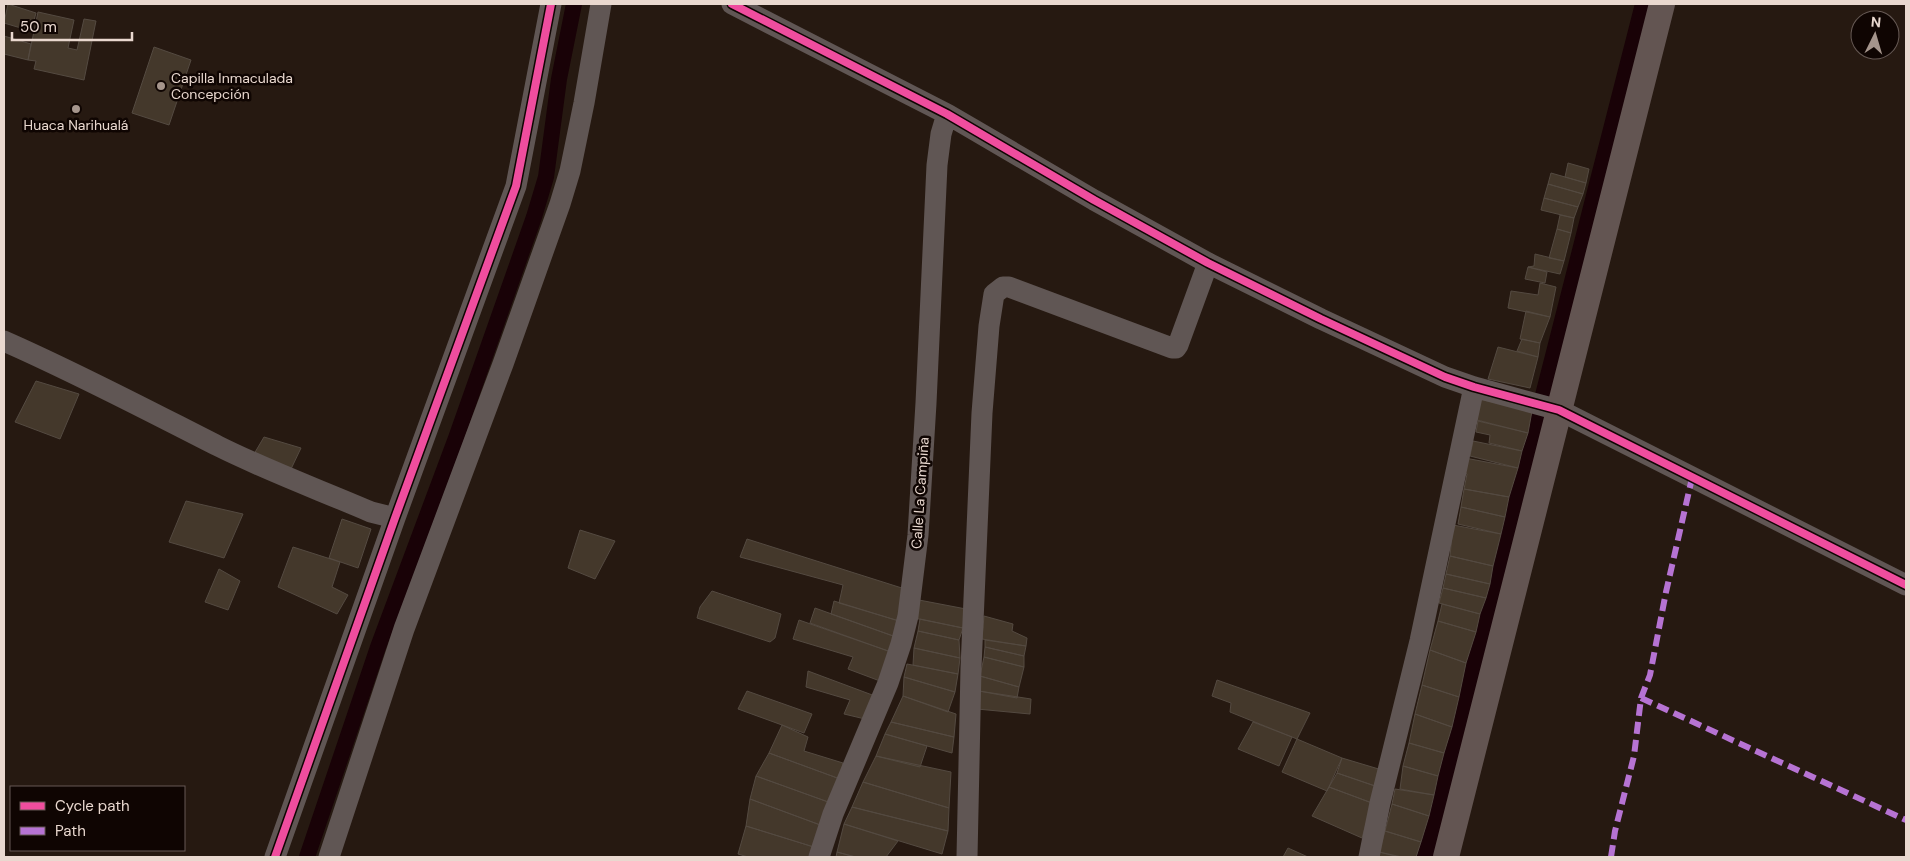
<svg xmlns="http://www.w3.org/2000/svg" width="1910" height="861" font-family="'DM Sans',sans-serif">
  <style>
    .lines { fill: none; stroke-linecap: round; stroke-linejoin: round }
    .canal { stroke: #190207; stroke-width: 16 }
    .building { fill: #44382b; stroke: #544a41 }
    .minor { stroke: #605654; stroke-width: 21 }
    .major { stroke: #635552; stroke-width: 26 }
    .quiet { stroke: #b673d3; stroke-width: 6; stroke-dasharray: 12 6; stroke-linecap: butt }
    .cycleway-casing { stroke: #0f0502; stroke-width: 11 }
    .cycleway { stroke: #ef4d9e; stroke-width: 8 }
    .poi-dot { fill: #a5958c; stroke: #0f0502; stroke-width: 2 }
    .labels { text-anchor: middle; stroke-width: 5; stroke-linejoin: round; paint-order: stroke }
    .poi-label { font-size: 14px; fill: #e9d8cf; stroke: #0f0502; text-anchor: start }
    .street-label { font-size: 14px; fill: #e9d8cf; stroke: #0f0502 }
  </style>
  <rect width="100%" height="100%" fill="#261911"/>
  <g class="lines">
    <!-- canal -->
    <path class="canal" d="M307,857L378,647L456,438L534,217L546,177L559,79L574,4
      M1425,857L1643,4"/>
  </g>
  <!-- building -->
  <path class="building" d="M8,4L36,13L31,31L4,23Z
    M38,12L74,20L68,48L77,50L84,19L96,21L84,80L34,69L36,61L28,60Z
    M4,36L31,44L28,60L4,54Z
    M154,47L191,60L169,125L132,113Z
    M1568,163L1589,169L1586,183L1565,177Z
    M1551,173L1586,183L1583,194L1548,184Z
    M1548,184L1583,194L1578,207L1544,198Z
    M1544,198L1578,207L1574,218L1541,210Z
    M1560,215L1574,218L1571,233L1557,229Z
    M1557,229L1571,233L1564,261L1549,258Z
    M1535,254L1564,261L1560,274L1528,267L1534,266Z
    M1528,267L1547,272L1545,283L1525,279Z
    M1540,283L1556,287L1550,317L1508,308L1511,291L1538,295Z
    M1526,311L1550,317L1540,343L1520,339Z
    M1522,339L1540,343L1538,357L1517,351Z
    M1498,347L1538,357L1530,388L1488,379Z
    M36,381L79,394L60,439L15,422Z
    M1479,399L1532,411L1528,433L1473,419Z
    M1478,421L1528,433L1522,451L1489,443L1490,435L1476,432Z
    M264,437L301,448L291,469L254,454Z
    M1473,441L1522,451L1518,468L1470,456Z
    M1465,458L1518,468L1509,497L1464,489L1467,474L1464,472Z
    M1464,489L1509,497L1505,517L1461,507Z
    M186,501L243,514L224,558L169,542Z
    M1461,507L1505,517L1501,534L1458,524Z
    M342,519L371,529L358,568L329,558Z
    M1453,525L1501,534L1493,566L1450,556Z
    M580,530L615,541L595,579L568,568Z
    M747,539L905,589L899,621L839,603L843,585L740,557Z
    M293,547L340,562L332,587L348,595L337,614L278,587Z
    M1450,556L1493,566L1490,584L1446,574Z
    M219,569L240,581L228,610L205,602Z
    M1446,574L1490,584L1486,598L1443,588Z
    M1443,588L1486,598L1480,614L1439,603Z
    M712,591L781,614L775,638L770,642L697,618L700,607Z
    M919,600L966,609L963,628L914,618Z
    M834,601L899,621L896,637L831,614Z
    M1442,604L1480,614L1476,632L1438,621Z
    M815,608L896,637L891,652L810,623Z
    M984,616L1013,624L1012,631L1027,638L1026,646L982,639Z
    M920,619L963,628L959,640L918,631Z
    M799,620L891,652L880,681L848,669L853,657L793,639Z
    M1438,621L1476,632L1466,663L1430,650Z
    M918,631L959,640L960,658L914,648Z
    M985,640L1026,646L1024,656L985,647Z
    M985,647L1024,656V667L984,657Z
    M914,648L960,658L958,674L913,665Z
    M1430,650L1466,663L1459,697L1422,685Z
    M984,657L1024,667L1019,687L980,676Z
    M907,664L958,674L955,692L904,677Z
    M808,671L875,696L865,719L844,714L850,700L806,687Z
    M980,676L1019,687L1017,698L979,691Z
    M904,677L955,692L948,712L903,696Z
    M1217,680L1310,713L1297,739L1230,712L1231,703L1212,696Z
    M1422,685L1459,697L1452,727L1415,714Z
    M747,691L812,714L804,733L738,709Z
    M979,691L1031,699L1030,714L977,709Z
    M903,696L956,714L954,737L891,722Z
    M1415,714L1452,727L1444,753L1409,743Z
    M891,722L954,737L952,753L885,734Z
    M1253,722L1292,737L1279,766L1238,749Z
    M782,725L808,737L804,751L843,763L840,779L769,753Z
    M885,734L927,746L920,767L876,756Z
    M1297,739L1342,758L1327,791L1282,772Z
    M1409,743L1444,753L1438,776L1403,766Z
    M769,753L840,779L831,803L756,776Z
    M876,756L951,772L949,808L863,782Z
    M1342,758L1382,770L1378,787L1337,773Z
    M1403,766L1438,776L1434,795L1400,789Z
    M1337,773L1378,787L1372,803L1329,787Z
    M756,776L831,803L823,826L750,799Z
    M863,782L949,808L948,831L852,807Z
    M1329,787L1372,803L1362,838L1312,816Z
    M1395,789L1434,795L1429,816L1392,804Z
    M750,799L823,826L817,848L746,826Z
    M1392,804L1429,816L1421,842L1385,831Z
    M852,807L948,831L942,854L844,824Z
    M844,824L898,841L886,857H856L837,852Z
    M746,826L817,848L813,857H748L738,854Z
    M1385,831L1421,842L1416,857H1402L1379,852Z
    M1288,848L1308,857H1283Z
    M837,852L855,857H836Z
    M1379,852L1399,857H1378Z"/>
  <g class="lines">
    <!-- minor -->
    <path class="minor" d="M732,4L947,114L1094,200L1208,263L1321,319L1445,377L1474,387L1559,410L1906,585
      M4,341C77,373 147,410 218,446C268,471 320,490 371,512L395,518
      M275,857L395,518L516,186L551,4
      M329,857L404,629L503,364L560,204L570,171L584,103L601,4
      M819,857L833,814L888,683L901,644L908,616L918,535L926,403L937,165L941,134L947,114
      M967,857L971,668L982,413L989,326L994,294L1003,287H1009L1172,348H1176L1178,345L1208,263
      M1369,857L1380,803L1420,641L1474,387"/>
    <!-- major -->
    <path class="major" d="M1446,857L1662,4"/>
    <!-- quiet -->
    <path class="quiet" d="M1641,698L1906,820
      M1611,857L1615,831L1634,756L1641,698L1650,675L1666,592L1692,478"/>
    <!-- cycleway casing -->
    <g class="cycleway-casing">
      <path id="cycleway" d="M732,4L947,114L1094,200L1208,263L1321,319L1445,377L1474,387L1559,410L1906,585
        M275,857L395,518L516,186L551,4"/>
    </g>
    <!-- cycleway -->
    <use href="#cycleway" class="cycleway"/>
  </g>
  <!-- markers -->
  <g class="poi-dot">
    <circle cx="161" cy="86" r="5"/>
    <circle cx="76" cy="109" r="5"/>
  </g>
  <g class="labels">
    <!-- poi labels -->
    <g class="poi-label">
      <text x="171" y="83">Capilla Inmaculada<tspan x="171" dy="16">Concepción</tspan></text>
      <text x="76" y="130" text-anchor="middle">Huaca Narihualá</text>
    </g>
    <!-- street labels -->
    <g class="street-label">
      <text transform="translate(920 493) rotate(-86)" y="5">Calle La Campiña</text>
    </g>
  </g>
  <!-- border -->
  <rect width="1910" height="861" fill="none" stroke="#e9d8cf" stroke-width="10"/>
  <!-- legend -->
  <rect x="10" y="786" width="175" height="65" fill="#0f0502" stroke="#665954"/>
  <rect x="20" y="802" width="25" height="8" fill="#ef4d9e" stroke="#665954"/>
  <text x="55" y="811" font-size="15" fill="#e9d8cf">Cycle path</text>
  <rect x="20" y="827" width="25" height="8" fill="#b673d3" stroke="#665954"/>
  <text x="55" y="836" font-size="15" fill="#e9d8cf">Path</text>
  <!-- north arrow -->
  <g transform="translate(1875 35) rotate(5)"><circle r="24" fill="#0f0502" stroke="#665954"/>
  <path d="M0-4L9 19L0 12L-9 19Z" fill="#a5958c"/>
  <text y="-8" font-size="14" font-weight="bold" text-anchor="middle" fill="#e9d8cf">N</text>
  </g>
  <!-- scale -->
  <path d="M12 32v8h120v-8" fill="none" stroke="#e9d8cf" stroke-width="2.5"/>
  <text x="20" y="32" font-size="15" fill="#e9d8cf" stroke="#0f0502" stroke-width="4" paint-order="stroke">50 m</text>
</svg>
